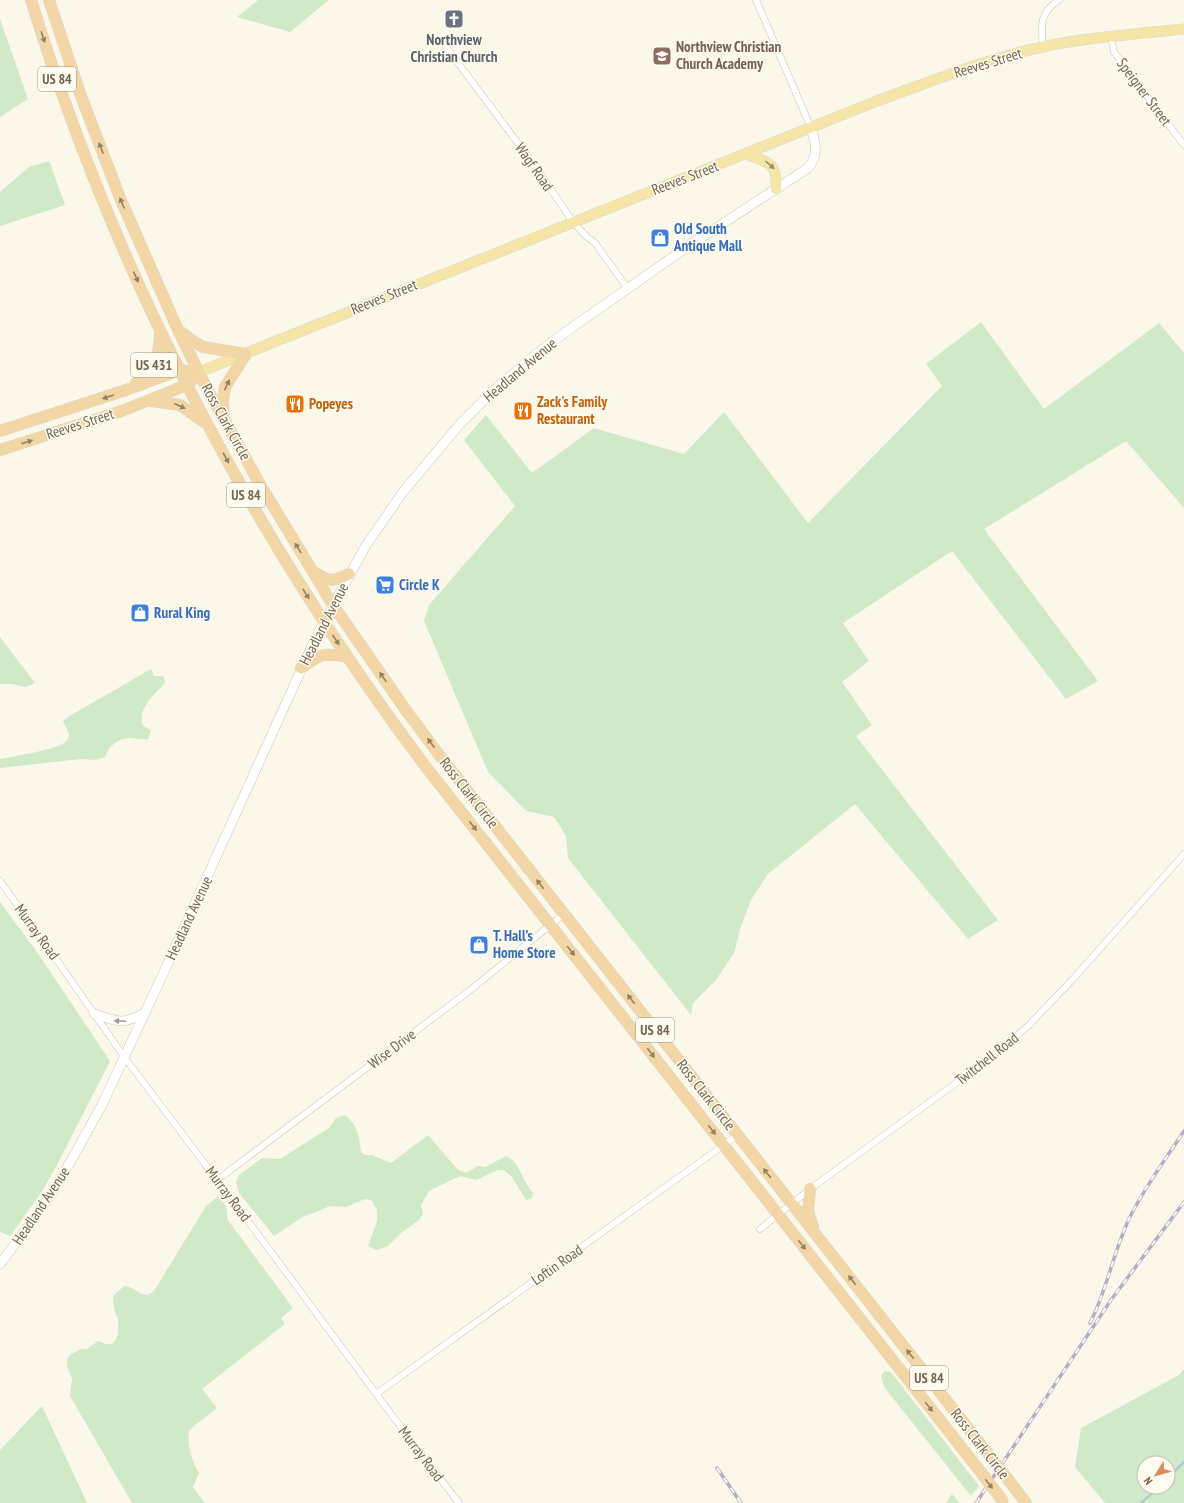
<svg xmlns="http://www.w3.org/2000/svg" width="1184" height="1503" font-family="'PT Sans Narrow',sans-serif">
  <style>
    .green { fill: #d0e9c9; fill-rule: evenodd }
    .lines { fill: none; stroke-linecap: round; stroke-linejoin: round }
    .stream { stroke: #a6c6d6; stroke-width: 2 }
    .minor-casing { stroke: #cdc2b0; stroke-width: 7 }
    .secondary-casing { stroke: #d0c3ae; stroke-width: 10 }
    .primary-casing { stroke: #dbd6d1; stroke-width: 11 }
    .trunk-casing { stroke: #dbd6d1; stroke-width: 12 }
    .minor { stroke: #fff; stroke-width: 6 }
    .secondary { stroke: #fff; stroke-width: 9 }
    .primary { stroke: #f5e5a7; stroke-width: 10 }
    .trunk { stroke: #f3d6a6; stroke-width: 11 }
    .rail-casing { stroke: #bda8c6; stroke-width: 3.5 }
    .rail { stroke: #fefbf0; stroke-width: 2; stroke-dasharray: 6; stroke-linecap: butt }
    .trunk-bridge-casing { stroke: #dbd6d1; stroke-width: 12; stroke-linecap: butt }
    .trunk-bridge { stroke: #f3d6a6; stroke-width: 11 }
    .oneway { fill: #948064 }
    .oneway2 { fill: #9b8a69 }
    .oneway3 { fill: #a59a8c }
    .labels { text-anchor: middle; stroke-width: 3; stroke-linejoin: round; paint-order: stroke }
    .shield { fill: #fefbf0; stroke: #9e917f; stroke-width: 1 }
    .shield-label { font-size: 14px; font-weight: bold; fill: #75634e }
    .worship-label { font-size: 15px; font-weight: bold; fill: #5b616d; stroke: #fefbf0 }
    .education-label { font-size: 15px; font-weight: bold; fill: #785e54; stroke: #fefbf0; text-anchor: start }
    .street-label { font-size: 15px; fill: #75634e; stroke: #fefbf0 }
    .shop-label { font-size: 15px; font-weight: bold; fill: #366cbe; stroke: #fefbf0; text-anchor: start }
    .food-label { font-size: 15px; font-weight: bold; fill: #c56008; stroke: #fefbf0; text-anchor: start }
  </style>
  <rect width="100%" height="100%" fill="#fbf8ea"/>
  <!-- green -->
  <path class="green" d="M258,0H329L290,32L237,17Z
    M0,19L28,99L0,117Z
    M49,161L65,205L0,226V192L29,167Z
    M981,322L1044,409L1159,323L1184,353V508L1126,441L984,529L1098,681L1066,699L952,551L843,623L869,661L842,682L872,725L856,736L998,920L968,939L855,804L768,874L751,900L741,926L734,953L716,980L693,1003L691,1015L568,858L566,836L554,817L526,811L488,772L424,621L429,605L515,506L464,440L486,415L532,473L594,428L684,454L724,412L808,523L942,386L926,364Z
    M0,637L35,683L25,687L12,684H0Z
    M151,669L154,676H160L164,677L165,683C154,695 137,708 143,726L151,730L148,739C141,740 135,738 128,738C117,739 108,747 105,757L95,760L81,759L0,768V759C13,756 62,750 68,739C71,734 65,726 63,721L66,718Z
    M0,902L37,952L110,1061L57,1165L41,1193L10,1236L0,1232Z
    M345,1115C358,1126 359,1136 361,1152L365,1155H372L391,1163L428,1135L458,1170L466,1173L478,1166L485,1167L506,1156C517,1161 518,1169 524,1179C526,1184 530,1189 533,1193L532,1198L526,1200L512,1177L504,1170H498L476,1180L461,1176L453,1179L429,1191L421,1205L423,1214L419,1220L401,1233L388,1246L376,1250L368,1246L377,1221V1210L372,1201L365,1199L346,1207L330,1206L301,1218L274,1236L239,1193L236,1182L239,1175L262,1158L280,1159L329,1128L336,1118Z
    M217,1197C226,1202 228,1209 227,1219L293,1308L281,1318L285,1324L202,1389L217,1408L189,1430C187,1444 191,1460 199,1473L193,1487L205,1503H132L70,1396L72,1379L67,1366V1359L71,1354L81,1349H87L98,1341L106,1344H112L115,1341L118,1334V1320L114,1309L113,1296L124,1286C133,1286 139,1295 148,1295L154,1291L206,1206Z
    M1184,1369V1503H1105L1075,1467L1081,1428L1179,1375ZM1144,1463H1168V1487H1144Z
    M885,1371L891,1372L979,1486L971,1496L884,1387L881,1375Z
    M42,1406L87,1503H0V1450Z
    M952,1494L960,1503H946Z"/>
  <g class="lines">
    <!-- stream -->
    <path class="stream" d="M1168,1478L1184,1462
      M1141,1503L1159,1487"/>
    <!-- minor casing -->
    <g class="minor-casing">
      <path id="minor" d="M756,0L811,128
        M1111,37L1114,52L1184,145
        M443,43L535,166L573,222L586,236L595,243L628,289
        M1043,47C1041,25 1039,13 1059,0
        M0,881L54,956L125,1058L260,1237L394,1418L459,1503
        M217,1180L469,991L564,914
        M760,1229L810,1189L985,1062L1028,1026L1073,979L1184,854
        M376,1394L738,1135"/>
    </g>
    <!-- secondary casing -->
    <g class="secondary-casing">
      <path id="secondary" d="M94,1014C119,1022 121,1025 145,1013
        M0,1264L33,1220L58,1184L102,1105L163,974L316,637L365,547L403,492L460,424L494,390L536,354L577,324L690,245L808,168C819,155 816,143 811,128"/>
    </g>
    <!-- primary casing -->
    <g class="primary-casing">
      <path id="primary" d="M746,154C768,162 778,163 776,189
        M199,372L877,101C932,81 986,59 1042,47C1089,37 1137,34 1184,29"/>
    </g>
    <!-- trunk casing -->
    <g class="trunk-casing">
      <path id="trunk" d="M31,0C117,279 251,534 426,767L976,1466
        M49,0L81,96L120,198L178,330L206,387L261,486L333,605L405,709L440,756L986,1451
        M181,332L193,341L203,347L246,354L225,387L223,400L224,417
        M136,383C156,367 159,359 160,333
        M151,401L180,405L204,422
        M0,431L129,389L180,370L199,372
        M0,450L119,412L187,385L192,380
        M314,572C329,582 332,582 349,574
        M301,668C321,654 323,652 348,657
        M810,1189L808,1211L813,1227
        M1013,1486L1026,1503"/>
    </g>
    <!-- minor -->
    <use href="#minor" class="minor"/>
    <!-- secondary -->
    <use href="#secondary" class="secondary"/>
    <!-- primary -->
    <use href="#primary" class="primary"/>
    <!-- trunk -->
    <use href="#trunk" class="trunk"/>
    <!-- rail casing -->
    <g class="rail-casing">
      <path id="rail" d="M1090,1323C1107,1290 1113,1253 1129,1219C1144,1188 1165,1160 1184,1131
        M717,1468L741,1503
        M976,1503L1111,1300L1184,1202"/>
    </g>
    <!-- rail -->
    <use href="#rail" class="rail"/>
    <!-- trunk-bridge casing -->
    <g class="trunk-bridge-casing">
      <path id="trunk-bridge" d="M986,1451L1013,1486
        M976,1466L1003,1501"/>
    </g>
    <!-- trunk-bridge -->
    <use href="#trunk-bridge" class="trunk-bridge"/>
  </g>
  <!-- one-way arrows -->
  <defs><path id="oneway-solid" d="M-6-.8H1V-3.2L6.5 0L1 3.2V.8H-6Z"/></defs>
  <g class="oneway">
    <use href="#oneway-solid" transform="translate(43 37) rotate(72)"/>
    <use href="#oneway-solid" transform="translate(101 148) rotate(-111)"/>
    <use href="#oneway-solid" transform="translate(122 203) rotate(-113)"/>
    <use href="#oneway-solid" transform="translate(136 277) rotate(66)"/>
    <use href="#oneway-solid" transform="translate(227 385) rotate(-65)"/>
    <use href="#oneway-solid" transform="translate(108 397) rotate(161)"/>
    <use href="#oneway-solid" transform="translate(180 406) rotate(24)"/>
    <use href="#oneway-solid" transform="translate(27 442) rotate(-18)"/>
    <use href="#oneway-solid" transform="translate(226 458) rotate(61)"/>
    <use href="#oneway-solid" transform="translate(298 548) rotate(-121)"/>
    <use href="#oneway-solid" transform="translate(306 594) rotate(58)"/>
    <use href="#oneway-solid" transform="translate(336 640) rotate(56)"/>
    <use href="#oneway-solid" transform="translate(383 677) rotate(-125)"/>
    <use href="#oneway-solid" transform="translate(431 743) rotate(-127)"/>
    <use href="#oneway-solid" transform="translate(473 826) rotate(52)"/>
    <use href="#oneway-solid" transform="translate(540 884) rotate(-128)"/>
    <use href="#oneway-solid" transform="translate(571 951) rotate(52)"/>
    <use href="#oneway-solid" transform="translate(631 999) rotate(-128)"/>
    <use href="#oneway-solid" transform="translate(651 1053) rotate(52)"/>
    <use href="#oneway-solid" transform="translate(712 1130) rotate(52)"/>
    <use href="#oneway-solid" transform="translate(767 1173) rotate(-128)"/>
    <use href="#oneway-solid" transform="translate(802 1245) rotate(52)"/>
    <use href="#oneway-solid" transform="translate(852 1280) rotate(-128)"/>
    <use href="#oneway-solid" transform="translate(910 1354) rotate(-128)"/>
    <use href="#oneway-solid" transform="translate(929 1407) rotate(52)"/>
    <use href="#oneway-solid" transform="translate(989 1484) rotate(52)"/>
  </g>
  <use class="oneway2" href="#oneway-solid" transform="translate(770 165) rotate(42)"/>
  <use class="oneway3" href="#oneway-solid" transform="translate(120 1021) rotate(-177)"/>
  <!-- icons -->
  <defs>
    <g id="church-square" transform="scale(1)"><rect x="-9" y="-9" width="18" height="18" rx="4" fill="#6b7280" stroke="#fefbf0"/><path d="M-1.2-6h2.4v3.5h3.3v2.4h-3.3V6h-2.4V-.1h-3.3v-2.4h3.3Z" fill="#fff"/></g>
    <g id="school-square" transform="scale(1)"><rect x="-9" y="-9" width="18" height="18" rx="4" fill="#8d6e63" stroke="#fefbf0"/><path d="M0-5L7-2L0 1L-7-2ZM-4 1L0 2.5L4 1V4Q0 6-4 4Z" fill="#fff"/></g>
    <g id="shop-square" transform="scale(1)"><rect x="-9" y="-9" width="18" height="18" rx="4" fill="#3f7fe0" stroke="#fefbf0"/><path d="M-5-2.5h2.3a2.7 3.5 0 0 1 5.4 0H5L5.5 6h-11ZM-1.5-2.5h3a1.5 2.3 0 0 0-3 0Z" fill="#fff"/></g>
    <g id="restaurant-square" transform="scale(1)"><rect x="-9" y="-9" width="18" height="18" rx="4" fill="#e8710a" stroke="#fefbf0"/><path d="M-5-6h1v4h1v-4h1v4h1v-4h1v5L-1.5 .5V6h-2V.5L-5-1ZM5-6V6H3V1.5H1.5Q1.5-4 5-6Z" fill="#fff"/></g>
    <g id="supermarket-square" transform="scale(1)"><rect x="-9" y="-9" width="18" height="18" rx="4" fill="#3f7fe0" stroke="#fefbf0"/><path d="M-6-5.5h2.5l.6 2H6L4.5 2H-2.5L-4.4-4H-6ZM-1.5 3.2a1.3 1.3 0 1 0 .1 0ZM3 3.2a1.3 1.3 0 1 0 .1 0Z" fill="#fff"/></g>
  </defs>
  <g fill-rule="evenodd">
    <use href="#church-square" x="454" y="19"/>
    <use href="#school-square" x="662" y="56"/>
    <use href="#shop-square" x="660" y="238"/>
    <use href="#restaurant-square" x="295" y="404"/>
    <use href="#restaurant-square" x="523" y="411"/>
    <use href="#supermarket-square" x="385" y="585"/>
    <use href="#shop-square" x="140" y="613"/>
    <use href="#shop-square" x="479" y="945"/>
  </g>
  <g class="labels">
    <!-- shield labels -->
    <g class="shield">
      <rect x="38" y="67" width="38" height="24" rx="3"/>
      <rect x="131" y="353" width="46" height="24" rx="3"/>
      <rect x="227" y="483" width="38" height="24" rx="3"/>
      <rect x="636" y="1018" width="38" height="24" rx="3"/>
      <rect x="910" y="1366" width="38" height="24" rx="3"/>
    </g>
    <g class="shield-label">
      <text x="57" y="84">US 84</text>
      <text x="154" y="370">US 431</text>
      <text x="246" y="500">US 84</text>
      <text x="655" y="1035">US 84</text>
      <text x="929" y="1383">US 84</text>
    </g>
    <!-- worship labels -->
    <g class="worship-label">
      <text x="454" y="45">Northview<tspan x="454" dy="17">Christian Church</tspan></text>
    </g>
    <!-- education labels -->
    <g class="education-label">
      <text x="676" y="52">Northview Christian<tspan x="676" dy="17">Church Academy</tspan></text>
    </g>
    <!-- street labels -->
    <g class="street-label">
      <text transform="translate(988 63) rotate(-17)" y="5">Reeves Street</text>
      <text transform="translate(1144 92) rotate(53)" y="5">Speigner Street</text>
      <text transform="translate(534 167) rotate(55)" y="5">Wagf Road</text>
      <text transform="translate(685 178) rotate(-21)" y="5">Reeves Street</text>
      <text transform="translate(384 297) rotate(-22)" y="5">Reeves Street</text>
      <text transform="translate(520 370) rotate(-40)" y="5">Headland Avenue</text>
      <text transform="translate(226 422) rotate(61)" y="5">Ross Clark Circle</text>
      <text transform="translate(80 424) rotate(-18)" y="5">Reeves Street</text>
      <text transform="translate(324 624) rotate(-63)" y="5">Headland Avenue</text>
      <text transform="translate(469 793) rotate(52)" y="5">Ross Clark Circle</text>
      <text transform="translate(189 918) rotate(-65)" y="5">Headland Avenue</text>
      <text transform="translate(37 932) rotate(54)" y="5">Murray Road</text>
      <text transform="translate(392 1049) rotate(-37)" y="5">Wise Drive</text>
      <text transform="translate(987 1059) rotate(-38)" y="5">Twitchell Road</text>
      <text transform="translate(706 1095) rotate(52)" y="5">Ross Clark Circle</text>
      <text transform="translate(228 1194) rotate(53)" y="5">Murray Road</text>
      <text transform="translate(41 1206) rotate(-56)" y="5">Headland Avenue</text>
      <text transform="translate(557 1265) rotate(-35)" y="5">Loftin Road</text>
      <text transform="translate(980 1444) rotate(52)" y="5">Ross Clark Circle</text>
      <text transform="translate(421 1454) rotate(53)" y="5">Murray Road</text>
    </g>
    <!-- shop labels -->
    <g class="shop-label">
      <text x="674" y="234">Old South<tspan x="674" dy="17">Antique Mall</tspan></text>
      <text x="399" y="590">Circle K</text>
      <text x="154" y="618">Rural King</text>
      <text x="493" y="941">T. Hall’s<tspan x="493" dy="17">Home Store</tspan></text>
    </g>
    <!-- food labels -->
    <g class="food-label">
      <text x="537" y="407">Zack's Family<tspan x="537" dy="17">Restaurant</tspan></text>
      <text x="309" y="409">Popeyes</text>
    </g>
  </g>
  <!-- north arrow -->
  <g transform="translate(1156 1475) rotate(233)"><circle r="19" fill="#fefbf0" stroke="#c7beaf"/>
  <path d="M0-3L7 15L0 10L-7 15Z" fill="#dd8b57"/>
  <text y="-6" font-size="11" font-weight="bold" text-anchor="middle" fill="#75634e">N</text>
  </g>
</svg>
